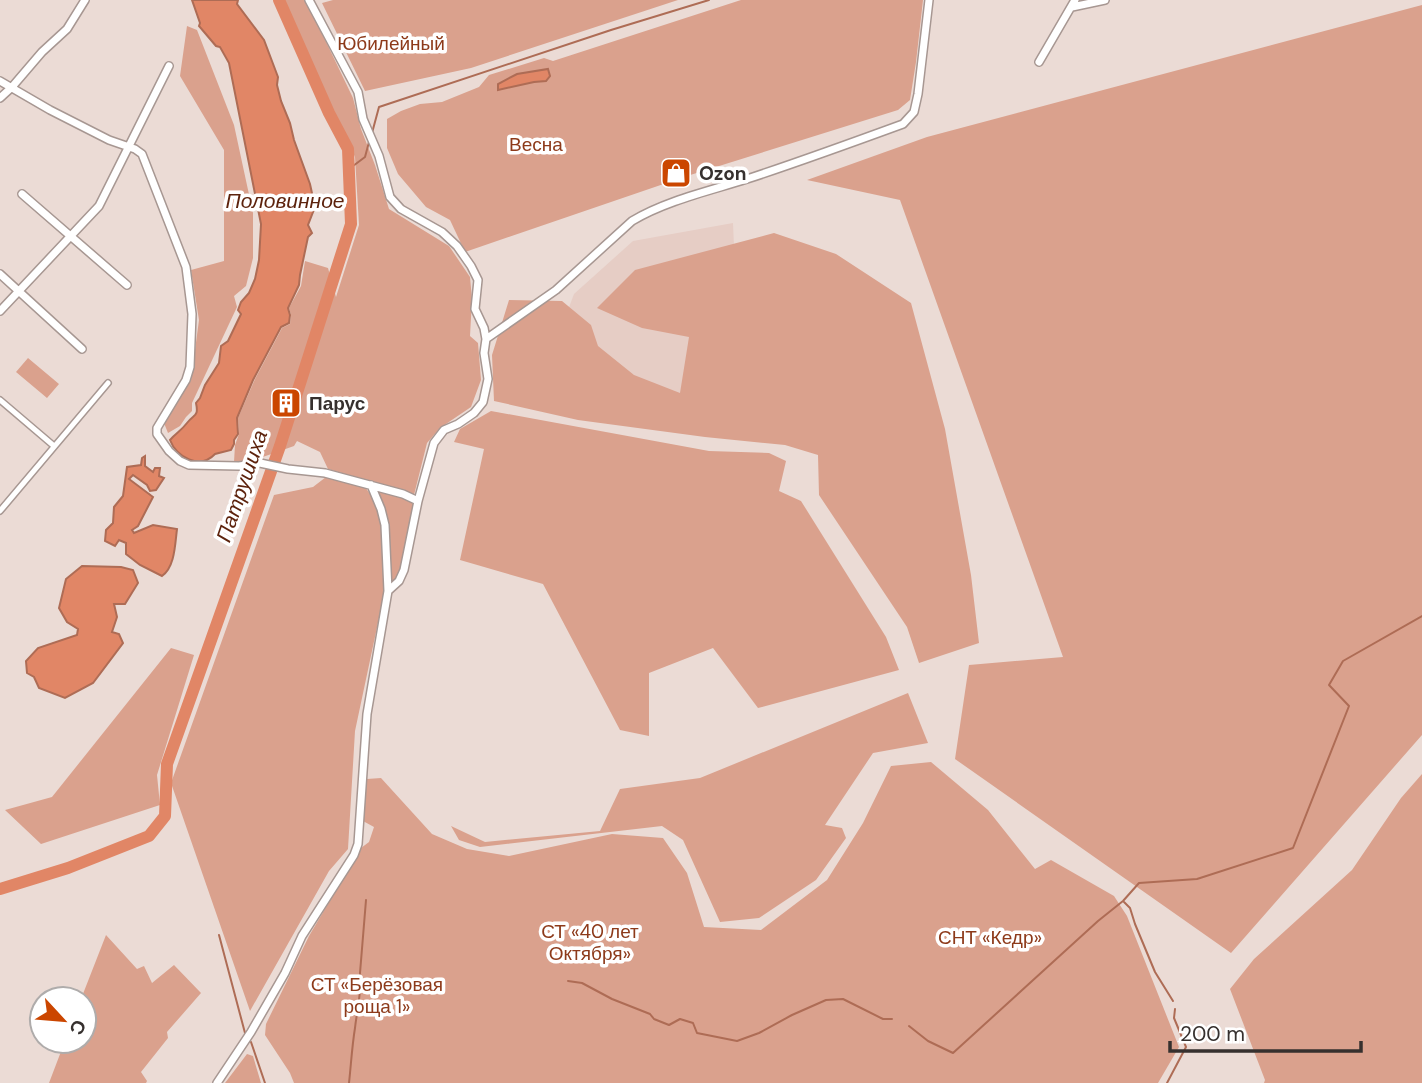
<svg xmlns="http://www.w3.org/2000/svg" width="1422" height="1083" font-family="'DM Sans',sans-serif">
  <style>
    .built { fill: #e6cdc5 }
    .green { fill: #daa18d }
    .water { fill: #e18666; stroke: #ae6c55; stroke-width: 2 }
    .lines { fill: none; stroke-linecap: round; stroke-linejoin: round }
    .stream { stroke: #ae6c55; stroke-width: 2 }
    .river { stroke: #e18666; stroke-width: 12 }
    .pedestrian-casing { stroke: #a79792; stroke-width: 8 }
    .minor-casing { stroke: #a79792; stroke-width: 10 }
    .pedestrian { stroke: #fff; stroke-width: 5 }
    .minor { stroke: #fff; stroke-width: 7 }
    .labels { text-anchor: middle; stroke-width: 7; stroke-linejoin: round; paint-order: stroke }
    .park-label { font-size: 19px; fill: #8d3a1a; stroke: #fff }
    .poi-label { font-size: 19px; font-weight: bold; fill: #36302e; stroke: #fff; text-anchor: start }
    .water-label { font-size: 21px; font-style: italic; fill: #5d230d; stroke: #fff }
  </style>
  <rect width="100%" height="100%" fill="#ebdbd5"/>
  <!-- built -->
  <path class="built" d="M733,223L734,247L684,397L616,381L562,326L574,294L633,241Z"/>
  <!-- green -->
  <path class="green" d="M283,0H306L353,98L361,129L375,165L389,209L449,246L470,277L472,299L470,336L478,343L481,380L471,407L440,428L427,443L414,495L328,469L320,452L297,441L294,446L260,458L255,461L234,462L235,445L239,434L238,418L255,379L282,328L290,324L291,315L289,308L301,286L305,261L328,268L336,297L359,225L355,157Z
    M333,0H678L471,68L365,91L322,3Z
    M741,0H923L916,62L910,100L898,110L687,176L465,252L450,220L426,207L398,174L387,148V119L401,111L420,104L442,102L479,87L489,75L544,58L553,61Z
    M1422,5V735L1231,953L955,759L969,665L1063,657L900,200L807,180L927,137Z
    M187,26L197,30L234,125L253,213V258L246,286L234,296L237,307L192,403V411L186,417L180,426L168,433L164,423L191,380L199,320L191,270L224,261V150L180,76Z
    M774,233L836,254L911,303L945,429L971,575L979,643L919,663L907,627L819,495L818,455L785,445L705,437L578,420L494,401L492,355L509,300L562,301L591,325L598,346L634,375L680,393L689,337L642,328L597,308L635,270Z
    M28,358L59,384L47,398L16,372Z
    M491,411L709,451L769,453L786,461L779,491L801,501L886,637L899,670L758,708L713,648L649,673V736L620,730L543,584L460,560L484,449L454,442L460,429Z
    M326,477L365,487L375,501L381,521L386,585L355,731L348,849L329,871L250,1011L171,783L274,495L313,487Z
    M375,491C389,494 408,494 415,507L401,572L397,580L392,583L390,579L387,523Z
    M171,648L194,655L157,775L160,805L41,844L5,810L52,797Z
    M908,693L928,743L873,753L825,825L842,828L846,838L816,880L759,918L720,922L683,840L662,826L480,847L459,840L451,826L485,842L600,831L620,789L700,778Z
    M931,762L988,810L1035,869L1051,860L1114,896L1127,916L1179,1047L1158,1083H294L290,1073L265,1035L266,1024L309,936L361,848L369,842L374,827L363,821L367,779L381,778L432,834L467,849L509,856L612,834L663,838L687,873L704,927L761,930L827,880L863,823L891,766Z
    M1422,774V1083H1264L1265,1080L1230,989L1254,959L1352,870L1401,798Z
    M106,935L137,969L144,966L152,983L174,965L201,993L167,1032L168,1038L141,1072L147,1081L146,1083H49L65,1041H84V999H81Z
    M247,1054L253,1056L261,1083H225Z"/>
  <!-- water -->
  <path class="water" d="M192,0H238L237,4L264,40L278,77L277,85L281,101L290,123L294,140L310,184L315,207L308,225L312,233L308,237L300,275L299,285L288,308L290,315L289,323L281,327L253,380L237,418L238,434L234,440V444L231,450L215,454C200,470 176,457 170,440C177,432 180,432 187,423C194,414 199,417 196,403L200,398L205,385L219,363L221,346L228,341L241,314L238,310L241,302L249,293L255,279L259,260L261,224L229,63L220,47L216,46L199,26L200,23Z
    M548,69L550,76L546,81L534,82L498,90V84L517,74Z
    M145,456V466L153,472L155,468H160L159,476L164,478L156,490L150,491L147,485L133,475L129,479L153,497L138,526L132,530L134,533L153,525L177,529C175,544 175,567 162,576L140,565L126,554V543L119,540L115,546L105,541L106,530L113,523L114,507L123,496L127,467L141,465L142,458Z
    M82,566L121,567L133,570L138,583L125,604H114L117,617L112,632L119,634L123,643L93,683L65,698L39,688L34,677L27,673L26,661L38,648L77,635L78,629L67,622L59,608L66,579Z"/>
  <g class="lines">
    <!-- stream -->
    <path class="stream" d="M372,133L379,107L611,30L709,0
      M349,169L365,157L369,142
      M1124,902L1130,908L1135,924L1155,972L1173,1001
      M219,935L245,1033
      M568,981L582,983L612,999L650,1014L654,1019L669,1025L680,1019L693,1023L697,1033L737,1041L759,1033L792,1015L826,1000L843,999L883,1019H892
      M909,1026L928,1041L953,1053L1098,921L1123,901L1139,883L1197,879L1293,848L1349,706L1329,685L1343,661L1422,616
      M251,1042L265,1083
      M349,1083C351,1065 352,1046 355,1028C357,1009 362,993 360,973L366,900
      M1167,1083L1186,1047L1174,1018L1175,1009"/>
    <!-- river -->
    <path class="river" d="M0,889L68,868L149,836L165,816L167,764L280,446L351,224L348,149L329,113L279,0"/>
    <!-- pedestrian casing -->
    <g class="pedestrian-casing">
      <path id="pedestrian" d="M0,400L54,446
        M0,511L108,383"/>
    </g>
    <!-- minor casing -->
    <g class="minor-casing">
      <path id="minor" d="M309,0L358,92L363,119L379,156L390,197L401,209L442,232L457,246L471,266L478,280L475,309L484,328L486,339
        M1072,7L1105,0
        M1039,62L1075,0
        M0,81L50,110L109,140L135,149L142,154L186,267L192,314L190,367L186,380L157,428V434L169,451L180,461L189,465L239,466L260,463L288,469L325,473L403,494L418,501
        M0,98L12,87L42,52L67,29L85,0
        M22,194L127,285
        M0,274L82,349
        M0,311L99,206L169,66
        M371,485L381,509L385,525L388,591
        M217,1083L251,1032L285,973L302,936L354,855L358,844L367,714L388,591L399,581L404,570L418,501L434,443L444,430L458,424L474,413L483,402L488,379L484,353L486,339L556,290L632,221C665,201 709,191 747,179C799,162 851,143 903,124L914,112L918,94L929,0"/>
    </g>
    <!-- pedestrian -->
    <use href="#pedestrian" class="pedestrian"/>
    <!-- minor -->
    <use href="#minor" class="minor"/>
  </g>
  <!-- icons -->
  <defs>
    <g id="shop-square" transform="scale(1.575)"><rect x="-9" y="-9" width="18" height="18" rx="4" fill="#cb4600" stroke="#fff"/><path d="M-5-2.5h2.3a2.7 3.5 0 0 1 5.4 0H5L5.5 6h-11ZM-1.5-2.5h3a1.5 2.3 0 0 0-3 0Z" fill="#fff"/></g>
    <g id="building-square" transform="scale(1.575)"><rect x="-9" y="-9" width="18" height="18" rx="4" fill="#cb4600" stroke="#fff"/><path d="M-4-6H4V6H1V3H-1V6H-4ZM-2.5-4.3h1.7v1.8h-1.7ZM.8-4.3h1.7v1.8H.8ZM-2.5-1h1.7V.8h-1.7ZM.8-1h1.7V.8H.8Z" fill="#fff"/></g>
  </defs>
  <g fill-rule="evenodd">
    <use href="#shop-square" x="676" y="173"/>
    <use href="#building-square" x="286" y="403"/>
  </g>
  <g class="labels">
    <!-- park labels -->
    <g class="park-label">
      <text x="391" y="50">Юбилейный</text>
      <text x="536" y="151">Весна</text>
      <text x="590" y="938">СТ «40 лет<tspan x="590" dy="22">Октября»</tspan></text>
      <text x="990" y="944">СНТ «Кедр»</text>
      <text x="377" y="991">СТ «Берёзовая<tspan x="377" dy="22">роща 1»</tspan></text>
    </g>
    <!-- poi labels -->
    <g class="poi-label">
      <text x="699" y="180">Ozon</text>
      <text x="309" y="410">Парус</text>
    </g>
    <!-- water labels -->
    <g class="water-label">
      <text x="285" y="208">Половинное</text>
      <text transform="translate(242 486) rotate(-71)" y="7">Патрушиха</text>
    </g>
  </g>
  <!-- north arrow -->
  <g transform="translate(63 1020) rotate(116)"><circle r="33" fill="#ffffff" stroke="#afacab" stroke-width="2"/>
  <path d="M0-5L12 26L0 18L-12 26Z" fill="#cb4600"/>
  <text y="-10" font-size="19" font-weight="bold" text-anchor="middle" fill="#36302e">С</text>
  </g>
  <!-- scale -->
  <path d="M1170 1041v10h191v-10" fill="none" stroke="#36302e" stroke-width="3.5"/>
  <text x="1180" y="1041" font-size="21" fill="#36302e" stroke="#ffffff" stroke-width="5" paint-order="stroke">200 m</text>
</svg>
